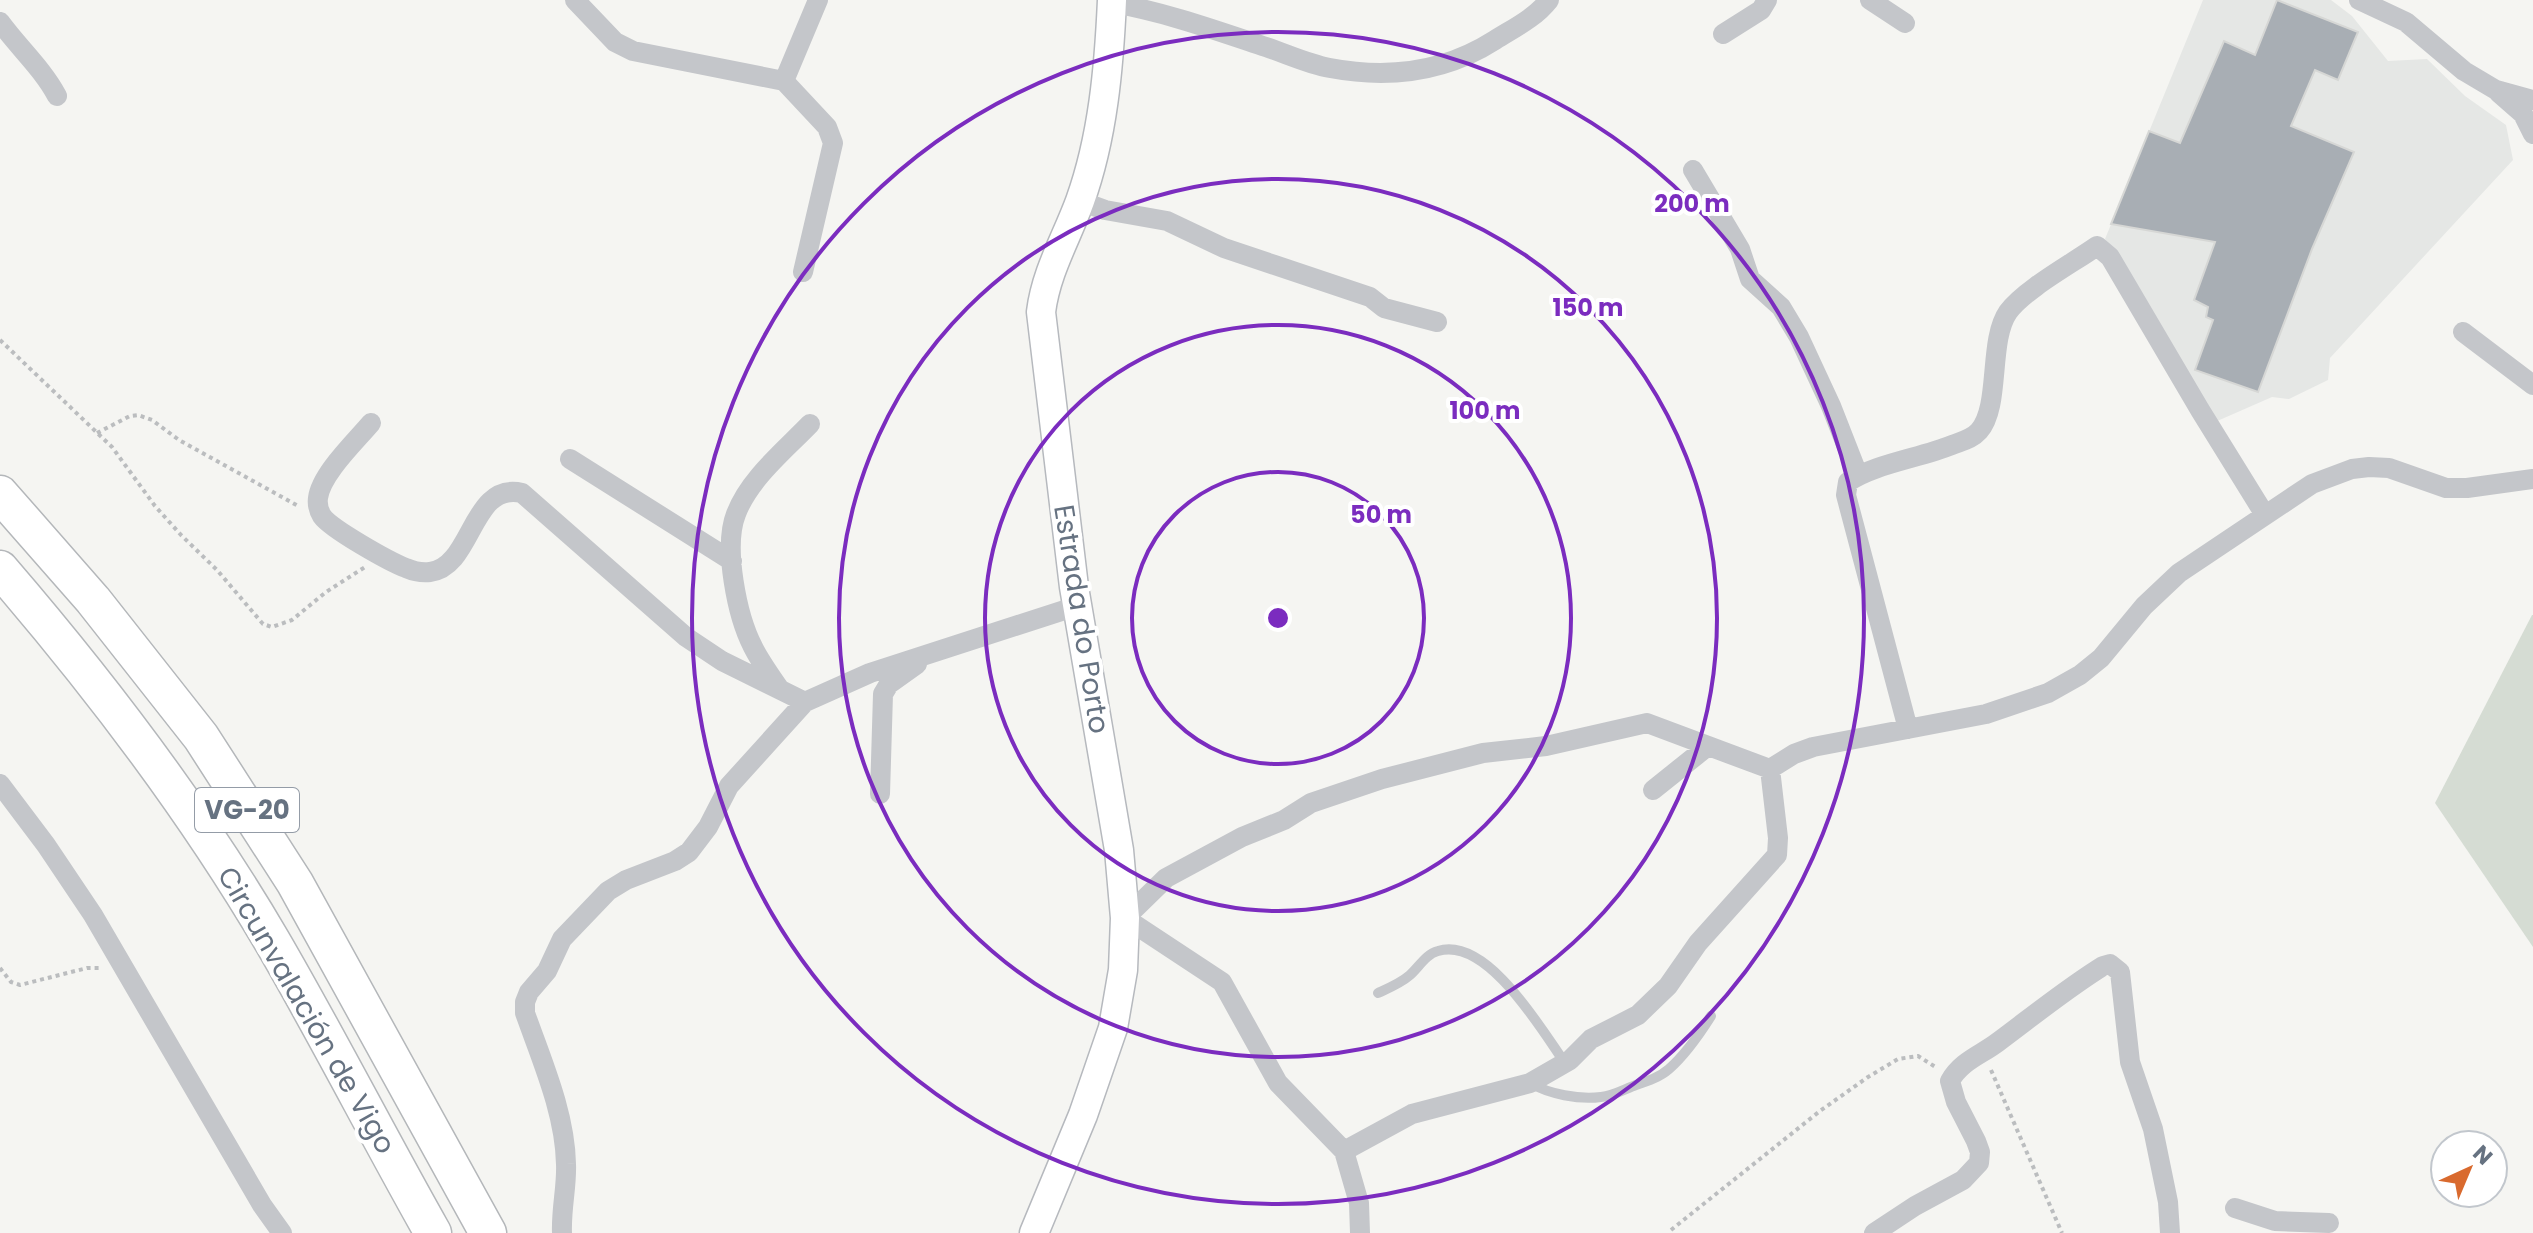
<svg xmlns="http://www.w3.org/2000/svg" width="2533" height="1233" font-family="Poppins,sans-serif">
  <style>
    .built { fill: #e5e7e5 }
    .green { fill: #d5dcd3 }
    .building { fill: #a8aeb4; stroke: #d6d7d5; stroke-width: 2 }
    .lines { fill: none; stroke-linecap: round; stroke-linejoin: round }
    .secondary-casing { stroke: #b6b9be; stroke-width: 31 }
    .highway-casing { stroke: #b4b7ba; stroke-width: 39 }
    .path { stroke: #bbbdbf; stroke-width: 4; stroke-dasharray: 4 4; stroke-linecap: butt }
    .lane { stroke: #c4c6ca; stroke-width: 10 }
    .street { stroke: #c4c6ca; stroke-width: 20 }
    .secondary { stroke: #fff; stroke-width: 28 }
    .highway { stroke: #fff; stroke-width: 36 }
    .ring { fill: none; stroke: #7b2cbf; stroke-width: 4 }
    .labels { text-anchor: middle; stroke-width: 8; stroke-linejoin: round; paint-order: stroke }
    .shield { fill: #fff; stroke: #949ca7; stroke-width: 2 }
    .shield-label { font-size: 26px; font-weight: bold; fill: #667281 }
    .street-label { font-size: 28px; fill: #667281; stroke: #fff }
    .centre { fill: #7b2cbf; stroke: #fff; stroke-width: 4 }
    .ring-label { font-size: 24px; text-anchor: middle; font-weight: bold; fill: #7b2cbf; stroke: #fff; stroke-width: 8; stroke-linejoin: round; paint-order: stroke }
  </style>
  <rect width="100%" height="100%" fill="#f5f5f2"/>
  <!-- built -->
  <path class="built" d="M2203,0H2331L2352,16L2388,61L2427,59L2465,96L2506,125L2513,160L2330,358L2328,380L2289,399L2272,397L2215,422L2105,239Z"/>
  <!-- green -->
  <path class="green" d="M2532,615H2533V947L2435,803Z"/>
  <!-- building -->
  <path class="building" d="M2277,0L2358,32L2338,80L2315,70L2291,126L2354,152L2312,249L2258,392L2195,370L2213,320L2206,317L2208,307L2194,300L2215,242L2111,224L2149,131L2180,143L2224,41L2255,55Z"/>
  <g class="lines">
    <!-- secondary casing -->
    <g class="secondary-casing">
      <path id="secondary" d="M1034,1233L1083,1115L1113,1028L1123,970L1125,918L1119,850L1074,587L1041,312C1046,272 1066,239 1080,201C1103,137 1109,67 1112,0"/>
    </g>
    <!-- highway casing -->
    <g class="highway-casing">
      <path id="highway" d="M0,494L93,600L201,737L295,883L488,1233
        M0,569C100,685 194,808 272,941C328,1037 378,1136 433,1233"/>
    </g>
    <!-- path -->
    <path class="path" d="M0,340L112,447L155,506L181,535L217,570L263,624L272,627L292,620L326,592L365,567
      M97,433L130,416L138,415L152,420L179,440L300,507
      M0,968L11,982L20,985L87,968H102
      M1991,1070L2062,1233
      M1671,1230L1820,1111L1868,1077L1898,1059L1918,1056L1937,1068"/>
    <!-- lane -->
    <path class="lane" d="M1378,993C1389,988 1401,983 1410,975C1419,967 1426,954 1438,951C1487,936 1541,1029 1565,1063
      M1530,1083C1549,1094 1579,1100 1601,1097C1613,1096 1625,1089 1636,1085C1648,1081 1660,1077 1669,1069C1686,1054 1699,1035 1711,1016"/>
    <!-- street -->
    <path class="street" d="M575,0L615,42L633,51L784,81L827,127L833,143L803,272
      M1870,0L1905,23
      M2359,0L2406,22L2464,71L2496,90L2533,100
      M1112,3C1165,12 1215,30 1266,47C1287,54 1308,64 1330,68C1388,79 1445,72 1495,40C1514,28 1535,18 1549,0
      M0,22C19,48 42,68 57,96
      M1723,34L1761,10L1767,0
      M784,81L818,0
      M2499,93L2523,114L2533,134
      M1693,170L1740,249L1750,279L1781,307L1799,337L1831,406L1858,475
      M1080,201L1105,210L1167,221L1224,248L1370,297L1384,308L1437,322
      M2463,332L2533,385
      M371,423C355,442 321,474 318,498C317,505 319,511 322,516C331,529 390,562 406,568C413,571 423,573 430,572C473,567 471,481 522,493L686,637L722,661L805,702
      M570,459L732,561
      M779,688C770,675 760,661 753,647C737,616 723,547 736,514C749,479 785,450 810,424
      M1908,729L1846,495L1848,482C1874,464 1920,458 1952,445C1962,441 1972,439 1979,431C2001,406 1988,341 2008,312C2025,289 2073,263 2097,246L2110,257L2200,410L2265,515
      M1770,769L1794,754L1813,747L1986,714L2048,693L2080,675L2101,658L2144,606L2179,573L2312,484L2352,469L2369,467L2389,468L2446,488H2467L2533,479
      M0,784L46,845L93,915L262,1205L282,1233
      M1653,790L1708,746
      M880,794L883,694L889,684L917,664
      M1344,1151L1412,1114L1530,1083L1570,1060L1591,1039L1638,1015L1668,986L1698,943L1777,855L1778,838L1770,769
      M2235,1208L2275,1221L2329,1223
      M562,1233C561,1208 567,1187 566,1164C565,1113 542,1061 525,1013V1002L529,992L547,971L562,939L608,891L626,880L675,861L689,852L708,827L729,786L805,702L870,673L1077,606
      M1360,1233L1359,1203L1344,1151L1278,1083L1222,982L1125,918L1166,878L1242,837L1284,820L1311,803L1382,779L1483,753L1546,746L1647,723L1770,769
      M1874,1233L1915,1206L1963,1180L1979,1163L1980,1152L1976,1141L1956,1102L1950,1081C1961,1061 1981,1055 1998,1042C2033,1016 2066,989 2103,966L2110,964L2120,972L2130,1062L2153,1129L2168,1202L2170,1233"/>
    <!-- secondary -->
    <use href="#secondary" class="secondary"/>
    <!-- highway -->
    <use href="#highway" class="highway"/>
  </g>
  <!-- distance rings -->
  <g class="ring">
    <circle cx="1278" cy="618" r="146"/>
    <circle cx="1278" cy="618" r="293"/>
    <circle cx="1278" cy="618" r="439"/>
    <circle cx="1278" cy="618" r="586"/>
  </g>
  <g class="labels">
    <!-- shield labels -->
    <rect class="shield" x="195" y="788" width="104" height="44" rx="6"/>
    <g class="shield-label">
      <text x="247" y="819">VG-20</text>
    </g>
    <!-- street labels -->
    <g class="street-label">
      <text transform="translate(1082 619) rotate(81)" y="10">Estrada do Porto</text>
      <text transform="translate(307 1010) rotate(60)" y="10">Circunvalación de Vigo</text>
    </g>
  </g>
  <circle cx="1278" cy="618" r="12" class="centre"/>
  <g class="ring-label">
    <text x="1692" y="212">200 m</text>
    <text x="1588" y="316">150 m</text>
    <text x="1485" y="419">100 m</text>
    <text x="1381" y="523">50 m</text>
  </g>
  <!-- north arrow -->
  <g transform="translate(2469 1169) rotate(44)"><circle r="38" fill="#ffffff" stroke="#c2c7cd" stroke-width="2"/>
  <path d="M0-6L14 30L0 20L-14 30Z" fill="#d96a2e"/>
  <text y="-12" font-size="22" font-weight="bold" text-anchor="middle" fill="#667281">N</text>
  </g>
</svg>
